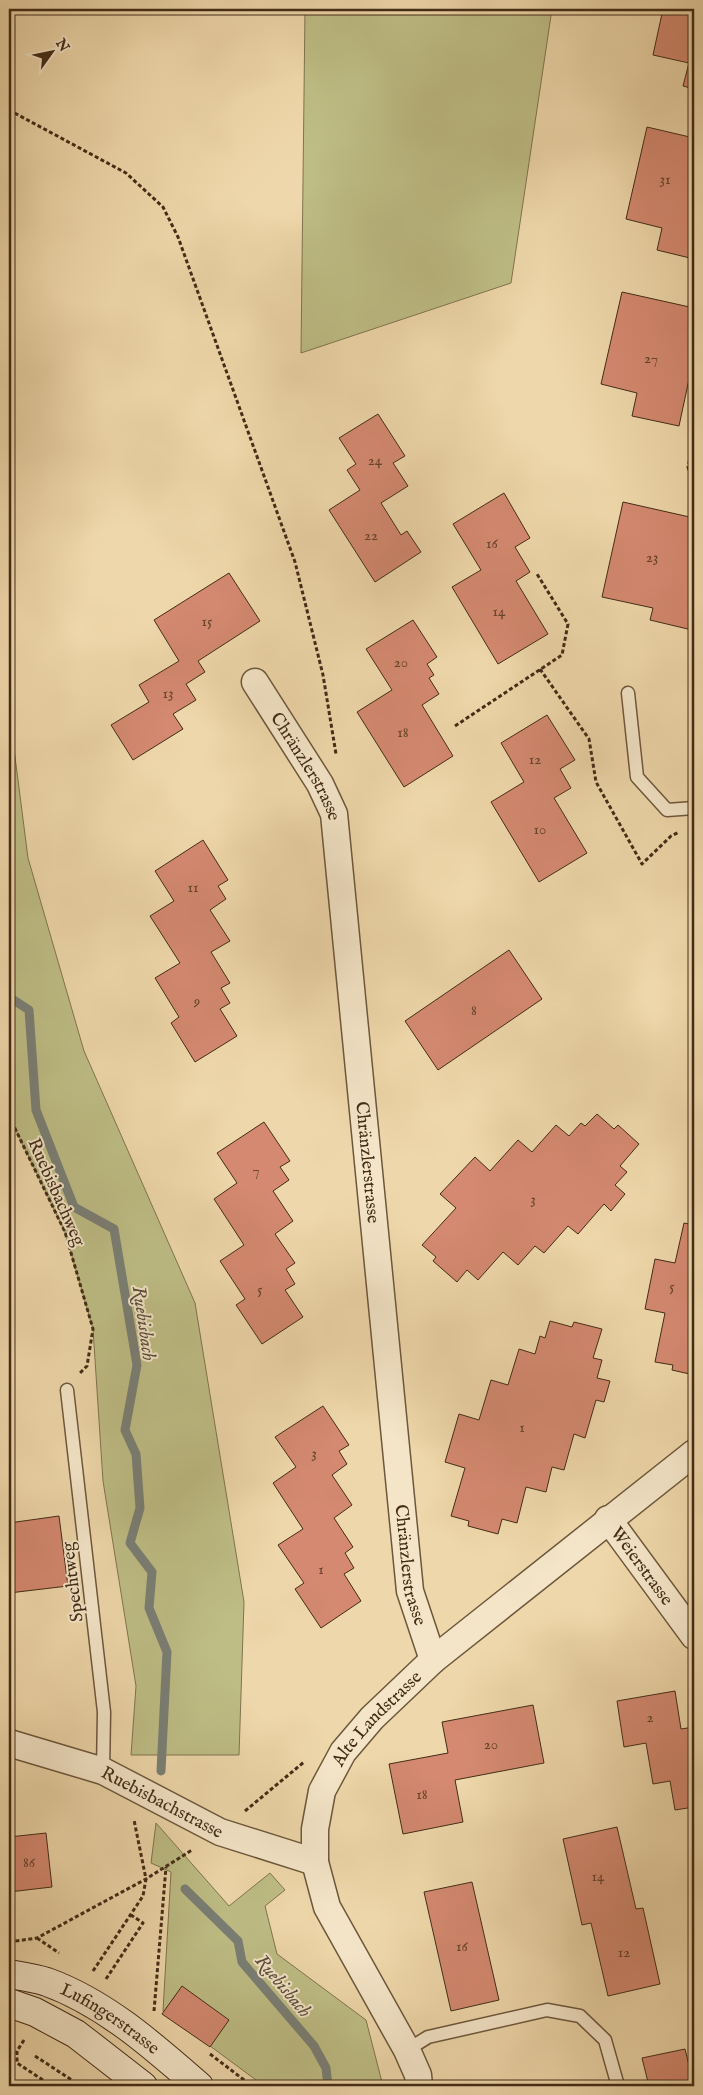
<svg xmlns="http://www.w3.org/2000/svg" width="703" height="2095" font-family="'IM FELL English',serif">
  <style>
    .green { fill: #bebd85; stroke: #80744e }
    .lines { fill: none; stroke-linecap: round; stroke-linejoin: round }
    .stream { stroke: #7a7f76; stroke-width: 9 }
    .building { fill: #d48970; stroke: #422c17 }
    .service-casing { stroke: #6d573c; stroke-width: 15 }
    .minor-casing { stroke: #6d573c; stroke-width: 29 }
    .secondary-casing { stroke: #422c17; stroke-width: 30 }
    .path { stroke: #422c17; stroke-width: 3; stroke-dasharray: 4 2.5; stroke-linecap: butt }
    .service { stroke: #f4e5c8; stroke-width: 12 }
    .minor { stroke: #f4e5c8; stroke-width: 26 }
    .secondary { stroke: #f4e5c8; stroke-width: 28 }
    .labels { text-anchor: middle; stroke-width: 4; stroke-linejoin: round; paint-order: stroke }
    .number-label { font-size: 15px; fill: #66432d }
    .street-label { font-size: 18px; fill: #422c17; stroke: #f4e5c8 }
    .water-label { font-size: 19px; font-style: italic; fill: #5a4e3e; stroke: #f4e5c8 }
  </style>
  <rect width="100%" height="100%" fill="#eed7aa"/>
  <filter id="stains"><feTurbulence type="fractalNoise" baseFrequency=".004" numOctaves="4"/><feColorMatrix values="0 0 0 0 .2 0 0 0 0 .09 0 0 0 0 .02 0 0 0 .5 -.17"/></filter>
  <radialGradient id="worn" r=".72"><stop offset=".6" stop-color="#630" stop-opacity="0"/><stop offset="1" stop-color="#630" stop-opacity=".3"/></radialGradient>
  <!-- green -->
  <path class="green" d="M305,9H552L511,283L301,353Z
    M9,710L28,858L84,1051L195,1303L244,1602L239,1755H131L136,1686L103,1481L93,1329L65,1232L9,1116Z
    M156,1823L229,1906L270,1873L285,1890L265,1906L277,1954L366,2020L383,2086H264L163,2011L171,1872L151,1863Z"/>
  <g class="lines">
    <!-- stream -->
    <path class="stream" d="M9,997L29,1010L36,1110L74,1207L114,1229L137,1365L125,1430L136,1454L140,1508L130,1543L152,1572L149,1608L167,1652L161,1771
      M185,1889L238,1941L242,1962L314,2046L326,2068L328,2086"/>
  </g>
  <!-- building -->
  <path class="building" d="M663,9H694V89L683,86L689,63L653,55Z
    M647,127L694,138V259L657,250L662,228L626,219Z
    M622,292L694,308V356L679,426L632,416L637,393L601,384Z
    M378,414L405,456L393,463L408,486L381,503L401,535L407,531L421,552L375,582L329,510L360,490L347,470L356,464L339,438Z
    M504,493L530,538L515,547L530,572L516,581L548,634L498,664L452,587L481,570L453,524Z
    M623,502L694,518L692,630L650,620L653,608L602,597Z
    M229,573L260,621L198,661L205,672L186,684L196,700L173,714L183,729L133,760L111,725L149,702L139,685L179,661L154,620Z
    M413,620L437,657L427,664L434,675L429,678L439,694L422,705L453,756L404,787L357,712L392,690L366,649Z
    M547,715L575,760L560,769L571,788L554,798L587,853L539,882L491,802L524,782L501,743Z
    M203,840L228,880L218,886L226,899L210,910L230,941L211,952L230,983L221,988L230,1003L220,1009L237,1036L195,1062L171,1023L179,1017L155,978L180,963L150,916L174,901L155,871Z
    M509,950L542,999L438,1070L405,1021Z
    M597,1114L614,1129L618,1125L639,1144L620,1166L627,1172L615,1185L625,1194L611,1211L604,1204L578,1234L568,1226L544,1253L535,1246L518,1265L503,1252L478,1280L467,1270L457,1282L433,1261L436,1257L422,1245L456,1208L440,1194L475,1157L490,1171L518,1140L532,1152L556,1125L569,1136L581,1123L585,1126Z
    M264,1122L290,1161L280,1167L289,1180L273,1191L293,1221L275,1234L295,1263L286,1269L295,1284L285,1290L303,1317L262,1344L236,1305L245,1299L220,1261L244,1245L214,1199L237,1183L217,1153Z
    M684,1223L694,1225V1375L672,1370L673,1365L655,1362L665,1313L645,1309L655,1259L675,1263Z
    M9,1294L12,1330H9Z
    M550,1321L572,1327L574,1322L602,1329L593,1358L602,1360L597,1378L610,1381L604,1402L596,1400L585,1438L574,1434L564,1470L552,1467L546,1492L526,1487L517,1523L502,1519L498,1534L468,1526L469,1521L451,1516L465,1468L445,1462L459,1414L479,1420L491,1380L508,1385L519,1349L535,1354L540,1336L545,1338Z
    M323,1406L349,1445L339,1451L347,1464L332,1475L352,1505L334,1518L353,1547L345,1553L354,1568L344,1574L361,1601L321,1628L295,1589L304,1583L278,1545L303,1529L273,1483L296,1467L275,1437Z
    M59,1516L68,1586L9,1593V1553H11L9,1523Z
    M9,1593L13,1624L9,1625Z
    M675,1691L681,1729L694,1727V1807L675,1810L670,1781L653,1784L646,1743L624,1747L617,1701Z
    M533,1705L544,1763L455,1780L463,1822L403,1834L389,1764L448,1753L442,1722Z
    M617,1827L636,1909L643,1908L660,1984L608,1996L591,1923L582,1925L563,1839Z
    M46,1833L52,1887L9,1892V1837Z
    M472,1882L499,2000L451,2011L424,1892Z
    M182,1986L229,2020L210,2047L162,2014Z
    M685,2049L694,2086H649L642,2058Z"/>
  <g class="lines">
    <!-- service casing -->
    <g class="service-casing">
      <path id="service" d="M628,693L637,777L667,810L694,808
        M67,1390L104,1712L103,1771
        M407,2050L428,2037L547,2010L580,2016L605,2040L618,2086"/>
    </g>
    <!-- minor casing -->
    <g class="minor-casing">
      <g id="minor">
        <path id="s1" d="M255,682L320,784L334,814L410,1591L433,1660"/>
        <path id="s2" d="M608,1519L694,1636"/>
        <path id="s3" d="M9,1743L103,1771L220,1832L315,1862"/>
        <path id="s4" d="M419,2086L418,2075L407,2050L327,1907L315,1862V1829L322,1791L343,1752L372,1718L433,1660L694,1453"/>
      </g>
    </g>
    <!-- secondary casing -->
    <g class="secondary-casing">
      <g id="secondary">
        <path id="s5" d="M9,1974C21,1976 35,1978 47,1982C105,2003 153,2046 199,2086"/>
        <path d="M9,2003L35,2012L76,2034L143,2086"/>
      </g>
    </g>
    <!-- path -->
    <path class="path" d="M9,110L126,173L163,207L178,237L295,562L323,675L336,754
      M694,441L688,467L694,486
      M540,669L589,739L596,782L642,864L671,836L679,832
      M455,726L562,655L568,624L537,574
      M9,1116L65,1232L93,1329L87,1366L80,1373
      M245,1811L304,1762
      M37,1938L59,1953
      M9,1942L37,1938L146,1879L192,1850
      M93,1971L143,1896L146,1879L134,1820
      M106,1979L143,1923L131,1915
      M154,2011L166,1867
      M24,2040L17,2051V2063L52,2086
      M210,2054L252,2086
      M35,2056L81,2086"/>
    <!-- service -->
    <use href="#service" class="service"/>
    <!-- minor -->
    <use href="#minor" class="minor"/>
    <!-- secondary -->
    <use href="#secondary" class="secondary"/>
  </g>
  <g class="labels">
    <!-- number labels -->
    <g class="number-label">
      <text x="665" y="184">31</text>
      <text x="651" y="363">27</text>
      <text x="375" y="465">24</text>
      <text x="371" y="540">22</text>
      <text x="492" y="548">16</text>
      <text x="652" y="562">23</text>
      <text x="499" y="616">14</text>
      <text x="207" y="626">15</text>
      <text x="401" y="667">20</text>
      <text x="168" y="698">13</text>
      <text x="403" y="737">18</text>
      <text x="535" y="764">12</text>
      <text x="540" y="834">10</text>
      <text x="193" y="892">11</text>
      <text x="197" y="1006">9</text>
      <text x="474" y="1015">8</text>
      <text x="256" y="1175">7</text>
      <text x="533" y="1204">3</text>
      <text x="672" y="1291">5</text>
      <text x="260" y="1294">5</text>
      <text x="522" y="1432">1</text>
      <text x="314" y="1458">3</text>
      <text x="321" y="1574">1</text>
      <text x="650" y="1722">2</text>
      <text x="491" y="1749">20</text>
      <text x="422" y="1799">18</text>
      <text x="29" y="1867">86</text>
      <text x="598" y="1881">14</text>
      <text x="462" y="1951">16</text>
      <text x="624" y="1957">12</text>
    </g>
    <!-- street labels -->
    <g class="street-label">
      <text dy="6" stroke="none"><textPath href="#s1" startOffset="99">Chränzlerstrasse</textPath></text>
      <text dy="6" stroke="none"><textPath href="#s1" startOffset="504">Chränzlerstrasse</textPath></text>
      <text transform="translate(57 1192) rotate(66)" y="6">Ruebisbachweg</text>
      <text dy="6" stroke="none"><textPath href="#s1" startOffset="909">Chränzlerstrasse</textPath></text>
      <text dy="6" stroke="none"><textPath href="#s2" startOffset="58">Weierstrasse</textPath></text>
      <text transform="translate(72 1582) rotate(-97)" y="6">Spechtweg</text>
      <text dy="6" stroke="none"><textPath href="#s4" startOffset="412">Alte Landstrasse</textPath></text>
      <text dy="6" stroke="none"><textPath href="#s3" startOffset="165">Ruebisbachstrasse</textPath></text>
      <text dy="6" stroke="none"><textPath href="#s5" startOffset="112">Lufingerstrasse</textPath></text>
    </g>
    <!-- water labels -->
    <g class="water-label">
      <text transform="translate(145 1323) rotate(82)" y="7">Ruebisbach</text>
      <text transform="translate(284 1985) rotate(50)" y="7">Ruebisbach</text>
    </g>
  </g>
  <!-- margin -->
  <rect width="703" height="2095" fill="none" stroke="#eed7aa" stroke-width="30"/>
  <rect x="10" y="10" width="683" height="2075" fill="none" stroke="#422c17" stroke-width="2.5"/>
  <rect x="15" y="15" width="673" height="2065" fill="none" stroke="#422c17"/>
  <!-- north arrow -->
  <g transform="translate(52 52) rotate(57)" stroke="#f4e5c8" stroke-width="4" paint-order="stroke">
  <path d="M0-4L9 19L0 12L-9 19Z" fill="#422c17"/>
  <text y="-8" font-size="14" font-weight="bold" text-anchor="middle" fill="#422c17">N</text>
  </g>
  <rect width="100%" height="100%" filter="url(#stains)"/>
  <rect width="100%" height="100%" fill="url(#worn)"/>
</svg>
